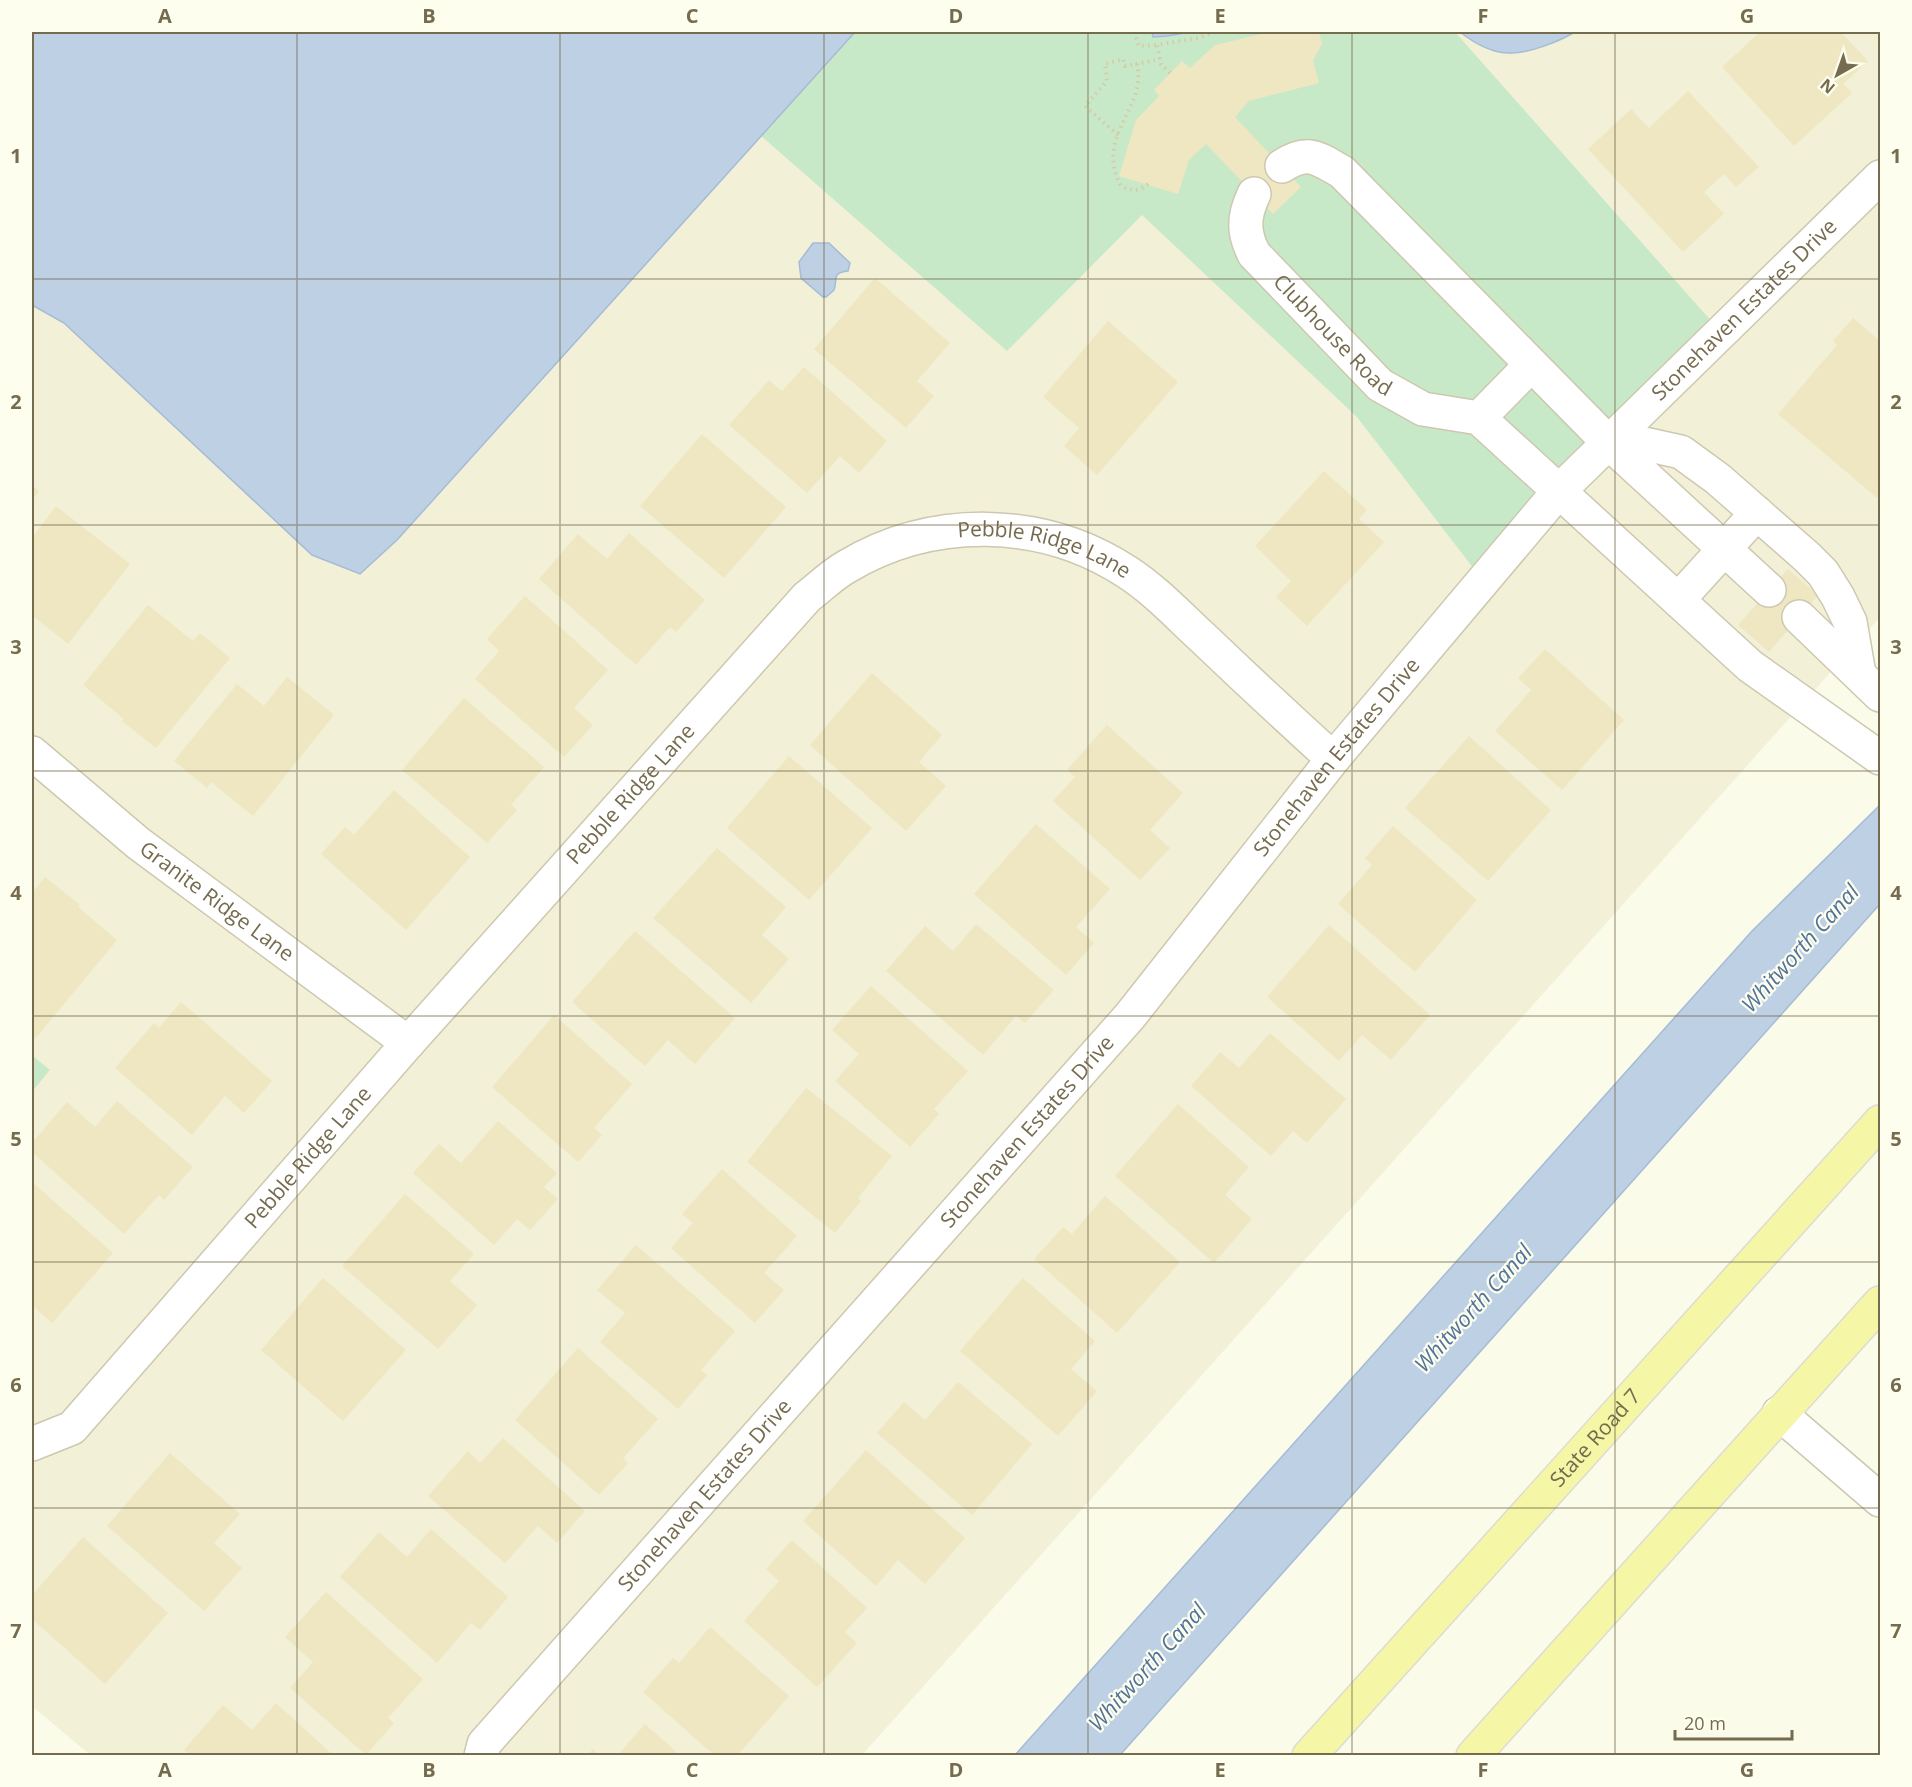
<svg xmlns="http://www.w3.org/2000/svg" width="1912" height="1787" font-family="'Open Sans',sans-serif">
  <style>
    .residential { fill: #f3f0d8 }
    .green { fill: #c8e9c8 }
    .water { fill: #bed0e4; stroke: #a5bbd6; stroke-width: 1.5 }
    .building { fill: #efe6c2 }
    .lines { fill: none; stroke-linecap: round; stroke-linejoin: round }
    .minor-casing { stroke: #cdc8af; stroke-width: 36 }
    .major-casing { stroke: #dedbd5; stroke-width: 36 }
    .path { stroke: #d5caa5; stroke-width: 4; stroke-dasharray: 1.5 4.5; stroke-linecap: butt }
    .minor { stroke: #fff; stroke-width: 33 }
    .major { stroke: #f5f6a6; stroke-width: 33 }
    .grid { fill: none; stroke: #756b4e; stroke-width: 1.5; stroke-opacity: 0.55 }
    .labels { text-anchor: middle; stroke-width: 4.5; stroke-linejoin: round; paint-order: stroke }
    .street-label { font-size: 21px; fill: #756b4e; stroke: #fefeef }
    .water-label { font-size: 22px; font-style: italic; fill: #52739b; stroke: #fefeef }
    .neatline { fill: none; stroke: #756b4e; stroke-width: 2 }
    .grid-label { font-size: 20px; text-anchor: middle; font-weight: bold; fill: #756b4e }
  </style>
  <rect width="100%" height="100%" fill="#fbfbe9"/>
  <!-- residential -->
  <path class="residential" d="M32,32H1880V617L862,1755H90L32,1706V1092L50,1070L32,1055Z"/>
  <!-- green -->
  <path class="green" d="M855,32H1455L1721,332L1484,582L1357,417L1142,215L1007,351L761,136Z
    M32,1055L50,1070L32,1092Z"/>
  <!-- water -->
  <path class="water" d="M32,32H855L397,540L360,574L312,555L64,323L32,305Z
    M1146,32H1190L1167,36L1153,37L1152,32L1146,33Z
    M1460,32H1575C1560,41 1530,53 1512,53C1493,54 1474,43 1460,32Z
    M813,243H829L850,263L848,271C831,273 838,279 834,290L826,297H823L801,278L799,262Z
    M1879,806L1880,904L1120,1755H1015L1752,931Z"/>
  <!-- building -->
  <path class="building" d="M1270,32H1319L1322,44L1313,60L1319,83L1249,101L1235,117L1301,187L1273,214L1206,144L1189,160L1178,194L1119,176L1136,120L1159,96L1154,90L1182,61L1190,68L1215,45Z
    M1760,32H1841L1868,61L1843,84L1852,93L1794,146L1722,67Z
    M1688,91L1759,167L1736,187L1724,174L1704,192L1724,214L1683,252L1588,149L1631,109L1649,128Z
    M875,278L950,343L917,381L934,396L906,428L814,349Z
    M1853,318L1880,341V494L1877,498L1778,414L1837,345L1833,341Z
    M1108,321L1178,382L1097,475L1064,446L1079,428L1043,397Z
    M804,367L887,441L859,473L840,456L807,493L729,425L769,380L782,391Z
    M702,434L786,507L724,578L640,506Z
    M1324,471L1367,510L1359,519L1384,542L1307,626L1276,597L1291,581L1255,546Z
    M32,485L39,491L32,500Z
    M56,506L130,564L68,644L32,615V538Z
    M629,533L705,600L676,632L670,627L636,665L539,579L578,534L607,559Z
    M1788,569L1818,595L1769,652L1738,625Z
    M525,596L608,670L574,708L593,725L564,757L475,679L499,651L487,639Z
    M148,605L193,641L200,633L230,658L156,748L122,721L124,719L83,685Z
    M1545,649L1624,720L1562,790L1495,731L1531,690L1518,678Z
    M872,673L942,735L919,762L946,786L906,831L810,745Z
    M287,677L334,715L253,816L211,782L207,788L174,761L237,684L264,706Z
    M464,698L544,767L511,805L517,810L487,843L402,770Z
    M1107,725L1183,793L1150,830L1170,848L1140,880L1053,801L1075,777L1067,770Z
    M1469,736L1551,810L1488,881L1405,808Z
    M789,756L872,828L809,900L727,828Z
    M394,790L470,857L406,930L321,854L345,827L354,835Z
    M1036,824L1110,889L1076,927L1094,943L1066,975L974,894Z
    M1393,826L1477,900L1415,972L1338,904L1372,865L1365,858Z
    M717,848L786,907L762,935L789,959L751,1003L653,918Z
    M45,877L80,905L78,907L117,940L35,1039L32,1036V893Z
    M976,924L1054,990L1025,1023L1016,1016L983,1055L886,971L925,926L953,951Z
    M1329,925L1430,1015L1391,1060L1362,1035L1339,1061L1267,997Z
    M635,931L735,1018L695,1064L668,1040L645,1066L572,1002Z
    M871,986L968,1071L934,1109L939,1114L910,1147L835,1081L859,1054L832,1030Z
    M181,1002L272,1081L244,1113L225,1096L192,1135L115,1068L154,1023L159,1028Z
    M554,1015L632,1084L594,1128L602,1135L578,1162L492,1087Z
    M1270,1033L1346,1099L1307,1143L1293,1131L1271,1156L1191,1086L1220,1052L1239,1068Z
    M806,1088L892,1156L858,1198L861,1201L835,1233L747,1162Z
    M117,1101L193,1167L164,1200L159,1195L124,1234L32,1152V1143L67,1102L95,1127Z
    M1178,1104L1249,1167L1225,1195L1252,1219L1214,1263L1115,1176Z
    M498,1121L557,1173L544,1187L558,1199L530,1230L517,1219L494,1245L413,1173L439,1144L461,1163Z
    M722,1169L797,1236L764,1273L784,1290L755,1323L671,1248L693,1223L682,1214Z
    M33,1183L113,1253L52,1323L32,1305Z
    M405,1194L474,1254L450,1281L477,1305L438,1349L342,1266Z
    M1105,1196L1180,1262L1117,1333L1034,1259L1063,1227L1072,1234Z
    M636,1245L735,1331L701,1370L707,1375L678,1409L600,1342L625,1313L597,1290Z
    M323,1278L406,1350L343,1421L261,1350Z
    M1023,1278L1095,1341L1071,1369L1097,1391L1058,1436L960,1351Z
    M578,1348L658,1419L623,1458L628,1463L599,1495L515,1420Z
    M958,1382L1032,1444L972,1515L877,1433L904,1402L925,1420Z
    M503,1438L585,1511L557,1543L538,1526L505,1563L428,1496L468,1451L480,1463Z
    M866,1450L965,1538L925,1584L898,1560L876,1586L803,1521Z
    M170,1453L240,1514L214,1543L242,1568L204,1611L107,1526Z
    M431,1529L508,1597L480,1630L471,1623L437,1663L340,1577L379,1532L407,1557Z
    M83,1537L168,1613L105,1684L32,1619V1595Z
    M792,1540L867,1608L845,1632L857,1643L817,1687L744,1621L779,1581L766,1569Z
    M326,1592L423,1679L388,1718L394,1723L366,1755L290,1688L313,1662L285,1637Z
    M710,1627L789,1696L737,1756H715L643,1692L673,1658L679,1663Z
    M276,1703L334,1756H191L184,1750L223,1705L252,1730Z
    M645,1724L681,1756H617Z
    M593,1749L601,1756H587Z"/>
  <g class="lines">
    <!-- minor casing -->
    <g class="minor-casing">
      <g id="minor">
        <path d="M1282,166C1308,149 1317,158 1342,172L1608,442L1769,590"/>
        <path id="s1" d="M1254,194C1243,217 1243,232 1254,254L1380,385L1423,409L1479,418L1750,666L1880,758"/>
        <path d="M1479,418L1531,365"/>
        <path d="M1608,442L1640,443L1681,452L1718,479L1807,557L1823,573L1838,597L1850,622L1859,674"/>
        <path d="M1678,600L1757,513"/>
        <path d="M1799,617L1880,695"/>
        <path id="s2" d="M32,753L138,843L408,1043"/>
        <path d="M1779,1413L1880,1500"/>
        <path id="s3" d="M32,1444L72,1428L408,1043L807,597C820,587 832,575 846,567C933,515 1043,517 1127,572C1155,590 1179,616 1203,638C1246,679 1289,719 1333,759"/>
        <path id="s4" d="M481,1756L484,1744L1130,1016L1333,759L1558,492L1880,177"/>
      </g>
    </g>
    <!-- major casing -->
    <g class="major-casing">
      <g id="major">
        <path id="s5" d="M1309,1756L1880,1122"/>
        <path d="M1473,1756L1880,1303"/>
      </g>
    </g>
    <!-- path -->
    <path class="path" d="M1134,32L1139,46L1157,45
      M1249,32L1250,36
      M1170,73L1161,64L1157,45L1198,38L1214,32
      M1118,135L1085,106L1107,81L1105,64L1123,59L1125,66L1137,64
      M1148,184C1138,192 1132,191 1121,186C1094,135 1147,110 1137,64L1160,59"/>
    <!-- minor -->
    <use href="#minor" class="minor"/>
    <!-- major -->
    <use href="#major" class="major"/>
  </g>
  <!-- grid -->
  <path class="grid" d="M297,32V1756M560,32V1756M824,32V1756M1088,32V1756M1352,32V1756M1615,32V1756M32,279H1880M32,525H1880M32,771H1880M32,1016H1880M32,1262H1880M32,1508H1880"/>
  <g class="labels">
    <!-- street labels -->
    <g class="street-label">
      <text dy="7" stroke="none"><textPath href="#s4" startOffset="1923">Stonehaven Estates Drive</textPath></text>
      <text dy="7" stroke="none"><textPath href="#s1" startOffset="176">Clubhouse Road</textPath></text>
      <text dy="7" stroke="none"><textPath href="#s3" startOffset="1410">Pebble Ridge Lane</textPath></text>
      <text dy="7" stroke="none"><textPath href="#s4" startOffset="1317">Stonehaven Estates Drive</textPath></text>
      <text dy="7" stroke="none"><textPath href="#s3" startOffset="888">Pebble Ridge Lane</textPath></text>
      <text dy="7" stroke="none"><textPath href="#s2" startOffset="237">Granite Ridge Lane</textPath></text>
      <text dy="7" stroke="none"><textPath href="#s4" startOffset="831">Stonehaven Estates Drive</textPath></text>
      <text dy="7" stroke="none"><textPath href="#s3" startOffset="402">Pebble Ridge Lane</textPath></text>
      <text dy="7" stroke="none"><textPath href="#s5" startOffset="428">State Road 7</textPath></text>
      <text dy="7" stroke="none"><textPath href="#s4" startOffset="345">Stonehaven Estates Drive</textPath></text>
    </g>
    <!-- water labels -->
    <g class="water-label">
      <text transform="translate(1800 948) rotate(-48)" y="8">Whitworth Canal</text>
      <text transform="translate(1473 1308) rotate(-48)" y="8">Whitworth Canal</text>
      <text transform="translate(1147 1667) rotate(-48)" y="8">Whitworth Canal</text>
    </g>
  </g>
  <!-- border -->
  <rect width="1912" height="1787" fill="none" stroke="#fefeef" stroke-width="66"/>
  <!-- north arrow -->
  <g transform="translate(1837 75) rotate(220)" stroke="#fefeef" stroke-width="4.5" paint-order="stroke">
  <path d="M0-4.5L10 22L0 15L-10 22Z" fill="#756b4e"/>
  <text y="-9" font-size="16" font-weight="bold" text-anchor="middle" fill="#756b4e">N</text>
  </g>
  <!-- scale -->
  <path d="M1675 1730v9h117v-9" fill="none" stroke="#756b4e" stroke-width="3"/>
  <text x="1684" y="1730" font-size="18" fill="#756b4e" stroke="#fefeef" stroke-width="4.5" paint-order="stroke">20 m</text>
  <rect x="33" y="33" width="1846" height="1721" class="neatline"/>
  <g class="grid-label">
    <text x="165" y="23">A</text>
    <text x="429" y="23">B</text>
    <text x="692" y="23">C</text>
    <text x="956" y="23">D</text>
    <text x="1220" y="23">E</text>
    <text x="1483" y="23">F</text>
    <text x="1747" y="23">G</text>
    <text x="16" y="163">1</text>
    <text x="1896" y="163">1</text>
    <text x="16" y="409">2</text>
    <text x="1896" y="409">2</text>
    <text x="16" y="654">3</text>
    <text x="1896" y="654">3</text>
    <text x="16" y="900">4</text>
    <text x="1896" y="900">4</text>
    <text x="16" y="1146">5</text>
    <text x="1896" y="1146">5</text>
    <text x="16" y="1392">6</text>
    <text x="1896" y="1392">6</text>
    <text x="16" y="1638">7</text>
    <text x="1896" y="1638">7</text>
    <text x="165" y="1777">A</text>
    <text x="429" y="1777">B</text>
    <text x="692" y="1777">C</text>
    <text x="956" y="1777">D</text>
    <text x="1220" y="1777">E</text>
    <text x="1483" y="1777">F</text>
    <text x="1747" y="1777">G</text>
  </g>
</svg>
